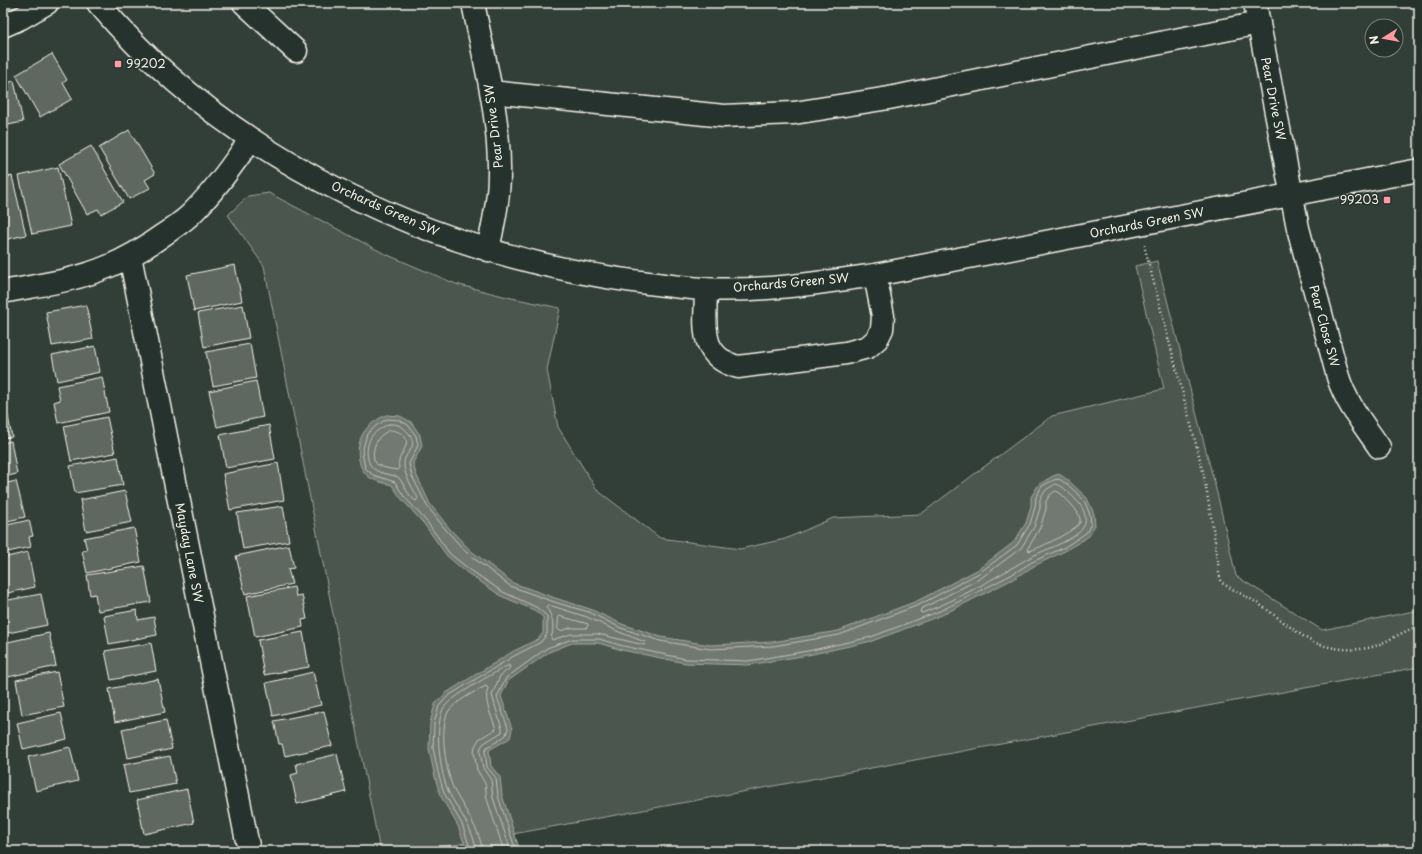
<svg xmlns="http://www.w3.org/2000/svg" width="1422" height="854" font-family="'Playpen Sans',sans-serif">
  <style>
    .green { fill: #4c564f; stroke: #a0a49c }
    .water { fill: #727972; stroke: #a6a9a1 }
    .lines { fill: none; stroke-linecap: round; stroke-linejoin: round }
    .shore { stroke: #c0c1b9; stroke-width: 1 }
    .building { fill: #5f6861; stroke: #f4f1e8 }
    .minor-casing { stroke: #f4f1e8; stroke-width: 25 }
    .path { stroke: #f4f1e8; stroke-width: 2.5; stroke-dasharray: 1 3; stroke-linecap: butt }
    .minor { stroke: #26332d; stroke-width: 22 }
    .poi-dot { fill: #ff9aa2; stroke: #26332d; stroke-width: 1.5 }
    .labels { text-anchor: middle; stroke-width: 3; stroke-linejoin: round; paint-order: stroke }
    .poi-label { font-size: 12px; fill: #f4f1e8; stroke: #26332d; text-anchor: start }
    .street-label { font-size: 12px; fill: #f4f1e8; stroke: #26332d }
  </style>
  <rect width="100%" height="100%" fill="#323e38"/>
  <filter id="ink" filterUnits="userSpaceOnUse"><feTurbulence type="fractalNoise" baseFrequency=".025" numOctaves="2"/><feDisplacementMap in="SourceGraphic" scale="8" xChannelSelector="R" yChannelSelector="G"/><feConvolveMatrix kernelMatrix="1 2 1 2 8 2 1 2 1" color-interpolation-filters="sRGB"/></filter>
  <g filter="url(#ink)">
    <!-- green -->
    <path class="green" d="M269,193L383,253L456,284L507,297L560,308L547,370L558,427L597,490L660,538L740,549L785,539L833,518L921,514L1052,416L1164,389L1135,266L1157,261L1218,497L1236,576L1322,630L1419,610V667L421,851H380L264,266L228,215L248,196Z"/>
    <!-- water -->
    <path class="water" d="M386,415L400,416L411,422L420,435L422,446L413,463L416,474L430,504L449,528L470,550L513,583L558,599L590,609L622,624L661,637L710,645L772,642L838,631L917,601L977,570L1014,542L1026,523L1031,506V497L1039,484L1053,476L1059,474L1069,481L1087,498L1094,514L1095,525L1089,536L1067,550L1034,566L1013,579L942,615L872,641L808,655L748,665L685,663L622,650L598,643H572L549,652L508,681L501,696L512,729L510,738L489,750L491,766L500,777L502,795L520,851H467L458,826L440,795L434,773L429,749L430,723L435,704L446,693L512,652L538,639L543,633V617L534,610L501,596L466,572L447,556L424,524L400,497L392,485C386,483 378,482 372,479C356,471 355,445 364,432C369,424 378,419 386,415Z"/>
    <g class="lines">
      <!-- shore -->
      <path class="shore" d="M389,424C392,424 395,424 398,425C406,428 415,438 412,447C409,452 404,457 404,464C404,476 413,488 418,498L416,501C407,496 405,484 398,477C390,474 380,474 374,469C365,462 366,446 371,437C375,431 383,427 389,424Z
        M389,430C397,430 409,435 406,445C403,454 397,458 399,468L397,470C391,469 383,468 378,465C371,461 373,447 377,441C379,436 385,433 389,430Z
        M1056,484C1064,486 1071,495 1077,501C1084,508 1089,521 1082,529C1073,541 1043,550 1029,558C994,578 960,599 922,613L920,612L921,609L981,578L1021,548L1034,527L1040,508V499L1046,490Z
        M1056,491C1062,493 1066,499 1070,503C1074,507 1081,515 1080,522C1077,530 1038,549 1029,551L1028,548L1040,528L1046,509V501L1050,495Z
        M549,605L587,617L619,632L645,642L646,644L644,645L598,634H571L552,640L551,638C555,628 553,616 546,607Z
        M559,616L585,623L588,624V626L586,628H570L560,631L558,629Z
        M471,851L462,824L444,793L438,772L433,748L434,723L439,706L448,696L514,656L541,642L547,634V616L536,607L503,592L469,569L450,554L427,522L403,495L395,482L373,475L365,468L362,452L367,434L377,425L387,419L399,420L408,425L416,436L418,445L409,464L412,476L427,506L446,530L467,553L510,586L557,603L589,612L621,628L660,641L710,649L773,646L839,635L919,605L979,573L1017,545L1030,524L1035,507L1036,497L1042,486L1054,480L1059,479L1067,484L1084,500L1090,515L1091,524L1086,533L1065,547L1032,562L1011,575L940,611L871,637L808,651L748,661L686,659L623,646L599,639H572L547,648L506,678L497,697L508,728L506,735L498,741L487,747L485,751L487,767L496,778L498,796L516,851
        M476,851C475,831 458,810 449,793C440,774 434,728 443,709C447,699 497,671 509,665L510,668L500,676L492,695L502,729V732L484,743L481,747L480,751L483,768L491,780L493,798L511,851
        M482,851C481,830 463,808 454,790C446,772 439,730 448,712C453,703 477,690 486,686L488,688C483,702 492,716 496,729L479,739L475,746L474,752L477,770L485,783L487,799L504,851"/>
    </g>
    <!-- building -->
    <path class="building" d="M52,54L67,80L63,83L72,99L40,117L16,75Z
      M14,81L23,122L3,126V84Z
      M129,130L155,174L145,180L150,188L129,199L99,148Z
      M91,146L123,202L101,214L98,209L87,214L59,164Z
      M58,167L71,226L32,234L19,176Z
      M12,176L26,235L3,240V178Z
      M235,265L242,301L194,311L187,275Z
      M86,305L93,339L52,346L46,312Z
      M243,305L249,338L204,347L198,313Z
      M250,344L256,378L213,386L206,352Z
      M95,346L100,372L57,381L52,355Z
      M102,377L109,412L58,423L54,402L60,400L57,386Z
      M256,381L263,417L217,427L209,391Z
      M3,401H5L12,437L3,438Z
      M107,417L115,453L71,461L64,426Z
      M269,425L275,459L226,468L220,435Z
      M11,441L17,474L3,477V443Z
      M118,457L123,485L75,493L70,466Z
      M278,463L284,500L230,510L223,474Z
      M16,481L25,517L3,522V484Z
      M125,491L132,522L86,531L80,500Z
      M283,506L289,541L243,549L237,513Z
      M29,520L33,536L29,537L31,547L3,553V526Z
      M134,528L141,562L87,573L82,551L87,550L84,538Z
      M289,545L294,568L288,569L292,584L245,594L236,556Z
      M28,552L35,587L3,594V558Z
      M144,566L151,602L98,611L95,594L90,595L87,575Z
      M294,587L296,596L302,595L307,619L302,620L303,627L255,637L247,596Z
      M41,594L47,625L3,634V601Z
      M137,610L138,620L154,617L157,635L109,644L104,616Z
      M303,632L309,667L264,675L258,640Z
      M49,633L56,666L8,677L3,654V643Z
      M151,643L156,671L111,680L105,651Z
      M57,672L64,707L22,715L16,680Z
      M313,672L321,705L273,716L266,683Z
      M158,679L165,712L115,722L109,689Z
      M324,711L332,746L285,756L282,744H279L274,721Z
      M61,713L67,739L23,749L17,723Z
      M166,720L172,749L128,758L122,729Z
      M70,747L78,781L36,791L28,757Z
      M337,754L346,792L297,804L291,775L298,773L296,764Z
      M170,756L176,784L129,793L123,765Z
      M187,789L194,823L144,834L137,800Z"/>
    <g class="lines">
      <!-- minor casing -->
      <g class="minor-casing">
        <path id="minor" d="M98,3C232,163 442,258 648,283C666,285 685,288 703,289C761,292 819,283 875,275L1419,170
          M244,3L296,51
          M473,3C484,59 500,117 499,174C499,200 493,225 488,250
          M1255,3L1298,228L1338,377C1346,403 1364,425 1379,447
          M3,26L21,18L47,3
          M491,92L724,116L794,113L889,98L1259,23
          M130,256L249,851
          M706,289C706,323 697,356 738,367L846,353L868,347L877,339L882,329L883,316L875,275
          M3,292C38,285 74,281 107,267C127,259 145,248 163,235C173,228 185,221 194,211C216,189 233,164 251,139"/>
      </g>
      <!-- path -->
      <path class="path" d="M1144,245L1203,471L1212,522L1218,561L1219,574L1222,583C1233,590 1244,595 1254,601C1273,613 1290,628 1309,640C1326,649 1354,652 1372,647C1388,642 1403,631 1419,626"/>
      <!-- minor -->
      <use href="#minor" class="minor"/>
    </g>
  </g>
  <!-- markers -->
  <g class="poi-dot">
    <rect x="114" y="60" width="8" height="8" rx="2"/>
    <rect x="1383" y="196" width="8" height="8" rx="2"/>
  </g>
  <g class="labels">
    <!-- poi labels -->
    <g class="poi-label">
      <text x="126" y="68">99202</text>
      <text x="1379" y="204" text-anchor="end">99203</text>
    </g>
    <!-- street labels -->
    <g class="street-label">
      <text transform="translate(1273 99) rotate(79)" y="4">Pear Drive SW</text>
      <text transform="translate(494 126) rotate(-97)" y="4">Pear Drive SW</text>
      <text transform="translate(385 209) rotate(24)" y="4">Orchards Green SW</text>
      <text transform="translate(1147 223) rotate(-11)" y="4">Orchards Green SW</text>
      <text transform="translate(791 283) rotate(-5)" y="4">Orchards Green SW</text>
      <text transform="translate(1324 326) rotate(75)" y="4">Pear Close SW</text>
      <text transform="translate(189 553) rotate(79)" y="4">Mayday Lane SW</text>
    </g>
  </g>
  <!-- margin -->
  <rect width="1422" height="854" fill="none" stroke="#26332d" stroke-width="16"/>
  <rect x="8" y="8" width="1406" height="838" fill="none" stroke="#f4f1e8" stroke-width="1.5" filter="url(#ink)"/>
  <!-- north arrow -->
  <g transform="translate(1384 38) rotate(259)"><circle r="19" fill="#26332d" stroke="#787f78"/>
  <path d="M0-3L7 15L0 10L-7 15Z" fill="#ff9aa2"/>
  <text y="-6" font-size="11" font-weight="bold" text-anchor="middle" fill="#f4f1e8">N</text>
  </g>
</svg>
